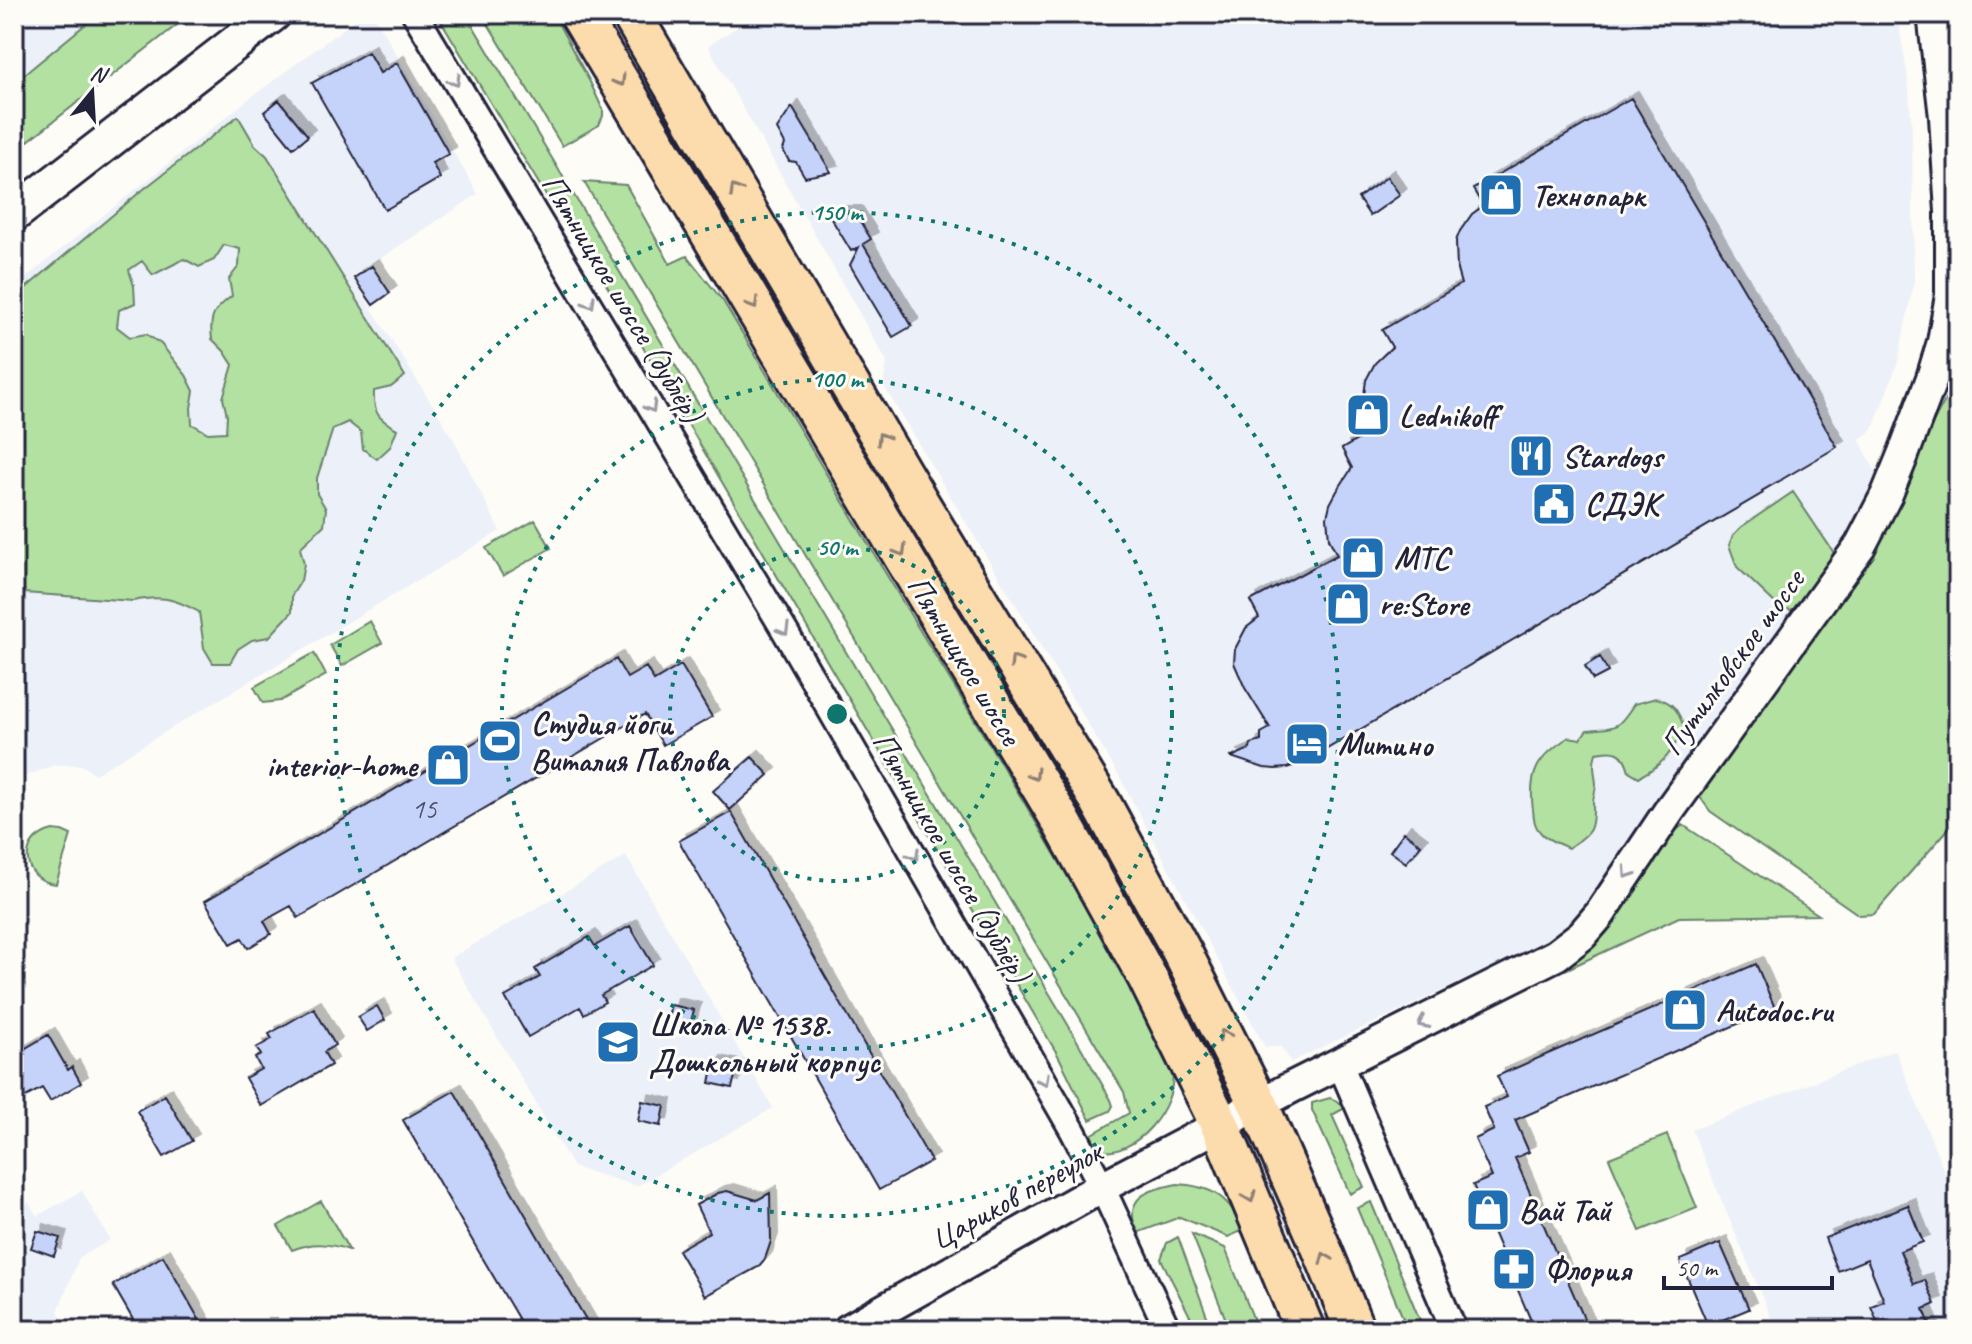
<svg xmlns="http://www.w3.org/2000/svg" width="1972" height="1344" font-family="Caveat,sans-serif">
  <style>
    .built { fill: #ecf0f8 }
    .green { fill: #b2e1a1; stroke: #6a826e; stroke-width: 2; fill-rule: evenodd }
    .building { fill: #c5d3fa; stroke: #22223b; stroke-width: 2; filter: url(#shadow) }
    .lines { fill: none; stroke-linecap: round; stroke-linejoin: round }
    .minor-casing { stroke: #22223b; stroke-width: 30 }
    .tertiary-casing { stroke: #22223b; stroke-width: 36 }
    .secondary-casing { stroke: #22223b; stroke-width: 40 }
    .primary-casing { stroke: #22223b; stroke-width: 44 }
    .minor { stroke: #fdfcf7; stroke-width: 24 }
    .tertiary { stroke: #fdfcf7; stroke-width: 30 }
    .secondary { stroke: #fdfcf7; stroke-width: 34 }
    .primary { stroke: #fcdcac; stroke-width: 38 }
    .oneway { stroke: #9a9aa2 }
    .oneway2 { stroke: #8f7f74 }
    .ring { fill: none; stroke: #0f766e; stroke-width: 4; stroke-dasharray: 4 8 }
    .labels { text-anchor: middle; stroke-width: 6; stroke-linejoin: round; paint-order: stroke }
    .number-label { font-size: 28px; fill: #4b4e6b }
    .poi-label { font-size: 32px; font-weight: bold; fill: #22223b; stroke: #fdfcf7; text-anchor: start }
    .street-label { font-size: 32px; fill: #22223b; stroke: #fdfcf7 }
    .centre { fill: #0f766e; stroke: #fdfcf7; stroke-width: 4 }
    .ring-label { font-size: 24px; text-anchor: middle; font-weight: bold; fill: #0f766e; stroke: #fdfcf7; stroke-width: 6; stroke-linejoin: round; paint-order: stroke }
  </style>
  <defs>
    <filter id="shadow"><feDropShadow dx="7" dy="-7" stdDeviation="0" flood-color="#0004"/></filter>
  </defs>
  <rect width="100%" height="100%" fill="#fdfcf7"/>
  <filter id="ink" filterUnits="userSpaceOnUse"><feTurbulence type="fractalNoise" baseFrequency=".0125" numOctaves="2"/><feDisplacementMap in="SourceGraphic" scale="16" xChannelSelector="R" yChannelSelector="G"/><feConvolveMatrix kernelMatrix="1 2 1 2 8 2 1 2 1" color-interpolation-filters="sRGB"/></filter>
  <g filter="url(#ink)">
    <!-- built -->
    <path class="built" d="M14,14H98L14,83Z
      M373,14L478,194L352,277L452,436L500,531L95,774L81,765H54L14,781V287L250,98L362,15Z
      M757,14H1897L1908,79L1912,131L1914,281L1898,362L1872,431L1859,439L1879,479L1854,542L1599,899L1565,930L1548,940L1291,1062L1281,1047H1265L1118,774L883,385L887,362L708,46Z
      M626,856L773,1108L637,1186L573,1167L451,958Z
      M1895,1050L1958,1205V1330H1776L1692,1130Z
      M82,1191L110,1240L79,1258L58,1311L68,1330H14V1211L29,1203L37,1216Z"/>
    <!-- green -->
    <path class="green" d="M98,14H191L28,141L14,123V83Z
      M437,14H466L1067,1023L1111,1100L1113,1106L1110,1111L1090,1120L1059,1057L559,204L553,207Z
      M482,14H553L590,82L603,110V116L599,125L562,146Z
      M238,116L255,145L267,156L405,376L391,387L374,391C373,413 378,419 397,429L390,447L377,459L363,449L361,432L348,422L333,429L317,478V494L326,509L324,525L300,548L304,564L301,581L292,595V612L269,637L252,640L238,649L230,663H213L204,648L199,612C174,598 160,595 133,601L24,593L14,579V298L140,192ZM224,245L240,249L239,266L229,279L232,296C214,309 209,317 212,339L224,351L233,365L223,398L227,416L226,432L208,433L192,424L191,408L194,391L186,375L161,344L146,334L130,337L117,327L119,310L135,303L134,286L129,270L142,261L153,275L184,259L199,267L214,260Z
      M584,182L626,185L670,264L687,256L723,301C788,410 854,519 919,629C974,719 1029,808 1081,900C1105,944 1132,987 1154,1033C1160,1045 1169,1058 1172,1071C1178,1106 1135,1158 1099,1151L1089,1136L1129,1113L1124,1092Z
      M1958,376V818L1874,914L1859,915L1710,811L1700,797L1703,783L1894,510L1932,425Z
      M1793,492L1834,553L1836,564L1809,602L1791,610L1779,607L1737,567L1729,545L1733,535L1741,527Z
      M535,520L551,548L503,576L486,548Z
      M370,621L382,643L342,666L330,645Z
      M314,653L326,675L280,701L263,703L254,687Z
      M1656,698C1674,702 1678,711 1684,727C1671,754 1665,763 1639,777L1629,771C1624,751 1616,749 1596,753C1592,765 1595,772 1596,784C1596,791 1593,796 1593,802C1594,831 1591,833 1568,848C1560,844 1547,840 1541,833C1534,827 1534,818 1533,810C1528,772 1538,757 1569,737L1580,739L1587,730C1617,727 1617,730 1634,704Z
      M1683,825L1819,915L1679,917L1565,970L1606,933L1665,839Z
      M53,830L62,831L71,835L56,884C20,880 18,838 53,830Z
      M1330,1098L1337,1101L1345,1108L1332,1115L1364,1187L1350,1194L1312,1110V1103Z
      M1667,1135L1697,1208L1640,1231L1609,1158Z
      M1177,1184C1213,1186 1230,1198 1244,1230L1228,1237L1180,1217L1137,1233C1123,1197 1146,1190 1177,1184Z
      M321,1201L349,1250C329,1243 312,1242 292,1250L278,1226Z
      M1371,1202L1424,1330H1408L1357,1208Z
      M1192,1234L1225,1248L1258,1330H1230Z
      M1178,1237L1212,1330H1197L1161,1259L1167,1243Z"/>
    <!-- building -->
    <path class="building" d="M368,52L380,73L397,63L449,154L432,163L440,178L385,210L312,83Z
      M1631,98L1837,447L1762,491L1763,493L1308,760L1287,768L1275,769L1264,768L1231,757L1250,749L1251,744L1261,741V733L1270,728L1245,688L1234,663L1235,649L1246,628L1259,618L1250,601L1337,555L1329,539L1327,517L1330,504L1337,491L1352,468L1342,449L1369,433L1363,403L1366,380L1375,363L1392,347L1382,330L1461,284L1457,270L1456,241L1460,231L1472,214L1483,206L1473,189Z
      M279,100L308,136L293,148L264,112Z
      M792,107L831,172L805,177L796,162L789,161L783,150L785,144L777,129Z
      M1387,177L1400,195L1370,216L1358,198Z
      M828,213H855L871,239L863,244L912,326L893,337L850,265L859,247L851,251Z
      M372,266L390,293L373,305L354,278Z
      M1600,657L1608,672L1593,680L1585,666Z
      M616,659L627,678L646,667L654,681L681,665L712,717L663,745L645,714L298,918L291,906L264,921L271,934L248,948L242,938L231,944L205,901Z
      M752,757L769,775L730,810L713,791Z
      M731,812L931,1161L879,1190L679,841Z
      M1404,832L1421,845L1406,863L1390,851Z
      M630,926L653,965L601,995L605,1002L584,1014L580,1007L528,1037L505,997L540,977L535,969L589,937L595,946Z
      M1756,964L1775,1008L1515,1120L1529,1152L1515,1158L1589,1330H1535L1473,1185L1492,1177L1475,1139L1494,1130L1484,1107L1507,1097L1497,1076Z
      M671,1005L694,1010L689,1029L666,1024Z
      M377,1006L385,1020L367,1031L358,1017Z
      M314,1008L335,1045L324,1052L331,1065L261,1106L245,1078L261,1069L255,1058L261,1055L256,1048L272,1039L269,1034Z
      M48,1035L68,1070L72,1067L81,1083L50,1101L42,1088L22,1099L14,1086V1055Z
      M714,1063L737,1068L732,1088L710,1083Z
      M454,1091L592,1330H525L479,1252L403,1120Z
      M165,1095L192,1141L164,1157L137,1111Z
      M642,1101L665,1106L661,1126L638,1121Z
      M727,1191L757,1200L770,1193L771,1241L765,1259L758,1267L705,1296L678,1250L709,1232L696,1205L718,1193Z
      M1908,1205L1923,1242L1900,1251L1914,1284L1925,1280L1935,1304L1924,1309L1932,1330H1894L1892,1325L1880,1329L1871,1306L1884,1301L1867,1259L1838,1271L1825,1238Z
      M37,1231L60,1238L54,1256L31,1248Z
      M1720,1243L1749,1309L1708,1326L1680,1260Z
      M163,1256L205,1330H139L113,1285Z"/>
    <g class="lines">
      <!-- minor casing -->
      <g class="minor-casing">
        <path id="minor" d="M415,14L786,633L1073,1131L1102,1187L1168,1330
          M1340,1064L1454,1330"/>
      </g>
      <!-- tertiary casing -->
      <g class="tertiary-casing">
        <path id="tertiary" d="M848,1330L1102,1187L1292,1087L1556,955L1582,935L1600,914L1671,808L1849,561L1860,546L1887,494L1903,455L1932,378L1943,342L1951,295V212L1945,117L1933,14"/>
      </g>
      <!-- secondary casing -->
      <g class="secondary-casing">
        <path id="secondary" d="M14,214L273,14"/>
      </g>
      <!-- primary casing -->
      <g class="primary-casing">
        <path id="primary" d="M579,14L1060,819L1147,977L1220,1125L1305,1330
          M631,14L920,504L1101,803L1182,952L1259,1105L1321,1247L1355,1330"/>
      </g>
      <!-- minor -->
      <use href="#minor" class="minor"/>
      <!-- tertiary -->
      <use href="#tertiary" class="tertiary"/>
      <!-- secondary -->
      <use href="#secondary" class="secondary"/>
      <!-- primary -->
      <use href="#primary" class="primary"/>
    </g>
    <!-- one-way arrows -->
    <defs><path id="oneway-chevron" d="M-2-3.5L2.5 0L-2 3.5" fill="none" stroke-width="1.6" stroke-linecap="round" stroke-linejoin="round" transform="scale(2)"/></defs>
    <g class="oneway">
      <use href="#oneway-chevron" transform="translate(455 81) rotate(59)"/>
      <use href="#oneway-chevron" transform="translate(590 303) rotate(59)"/>
      <use href="#oneway-chevron" transform="translate(651 407) rotate(59)"/>
      <use href="#oneway-chevron" transform="translate(784 630) rotate(60)"/>
      <use href="#oneway-chevron" transform="translate(914 855) rotate(60)"/>
      <use href="#oneway-chevron" transform="translate(1628 873) rotate(124)"/>
      <use href="#oneway-chevron" transform="translate(1423 1023) rotate(153)"/>
      <use href="#oneway-chevron" transform="translate(1044 1080) rotate(60)"/>
    </g>
    <g class="oneway2">
      <use href="#oneway-chevron" transform="translate(620 81) rotate(59)"/>
      <use href="#oneway-chevron" transform="translate(735 190) rotate(-121)"/>
      <use href="#oneway-chevron" transform="translate(753 304) rotate(59)"/>
      <use href="#oneway-chevron" transform="translate(882 438) rotate(-121)"/>
      <use href="#oneway-chevron" transform="translate(901 551) rotate(59)"/>
      <use href="#oneway-chevron" transform="translate(1015 661) rotate(-121)"/>
      <use href="#oneway-chevron" transform="translate(1034 775) rotate(59)"/>
      <use href="#oneway-chevron" transform="translate(1224 1035) rotate(-117)"/>
      <use href="#oneway-chevron" transform="translate(1250 1197) rotate(68)"/>
      <use href="#oneway-chevron" transform="translate(1325 1258) rotate(-112)"/>
    </g>
  </g>
  <!-- distance rings -->
  <g class="ring">
    <circle cx="837" cy="714" r="167"/>
    <circle cx="837" cy="714" r="335"/>
    <circle cx="837" cy="714" r="502"/>
  </g>
  <!-- icons -->
  <defs>
    <g id="shop-square" transform="scale(2.3)"><rect x="-9" y="-9" width="18" height="18" rx="4" fill="#1f6fb2" stroke="#fdfcf7"/><path d="M-5-2.5h2.3a2.7 3.5 0 0 1 5.4 0H5L5.5 6h-11ZM-1.5-2.5h3a1.5 2.3 0 0 0-3 0Z" fill="#fff"/></g>
    <g id="restaurant-square" transform="scale(2.3)"><rect x="-9" y="-9" width="18" height="18" rx="4" fill="#1f6fb2" stroke="#fdfcf7"/><path d="M-5-6h1v4h1v-4h1v4h1v-4h1v5L-1.5 .5V6h-2V.5L-5-1ZM5-6V6H3V1.5H1.5Q1.5-4 5-6Z" fill="#fff"/></g>
    <g id="civic-square" transform="scale(2.3)"><rect x="-9" y="-9" width="18" height="18" rx="4" fill="#1f6fb2" stroke="#fdfcf7"/><path d="M-.6-6.5H3V-4.5H.6V-3L4-1V1h2V6H-6V1h2V-1L-.6-3ZM-1.2 2.5V6h2.4V2.5Z" fill="#fff"/></g>
    <g id="stadium-square" transform="scale(2.3)"><rect x="-9" y="-9" width="18" height="18" rx="4" fill="#1f6fb2" stroke="#fdfcf7"/><path d="M0-5a6.5 5 0 1 0 0 10a6.5 5 0 1 0 0-10ZM-3.5-1.8h7v3.6h-7Z" fill="#fff"/></g>
    <g id="hotel-square" transform="scale(2.3)"><rect x="-9" y="-9" width="18" height="18" rx="4" fill="#1f6fb2" stroke="#fdfcf7"/><path d="M-6-4.5h1.5V1H6V5H4.5V3h-9V5H-6ZM-4 0a1.8 1.8 0 1 1 3.6 0ZM.5 0V-2.5h3Q6-2.5 6 0Z" fill="#fff"/></g>
    <g id="school-square" transform="scale(2.3)"><rect x="-9" y="-9" width="18" height="18" rx="4" fill="#1f6fb2" stroke="#fdfcf7"/><path d="M0-5L7-2L0 1L-7-2ZM-4 1L0 2.5L4 1V4Q0 6-4 4Z" fill="#fff"/></g>
    <g id="pharmacy-square" transform="scale(2.3)"><rect x="-9" y="-9" width="18" height="18" rx="4" fill="#1f6fb2" stroke="#fdfcf7"/><path d="M-2-6h4v4h4v4h-4v4h-4v-4h-4v-4h4Z" fill="#fff"/></g>
  </defs>
  <g fill-rule="evenodd">
    <use href="#shop-square" x="1501" y="195"/>
    <use href="#shop-square" x="1368" y="415"/>
    <use href="#restaurant-square" x="1531" y="456"/>
    <use href="#civic-square" x="1554" y="504"/>
    <use href="#shop-square" x="1363" y="558"/>
    <use href="#shop-square" x="1348" y="604"/>
    <use href="#stadium-square" x="500" y="741"/>
    <use href="#hotel-square" x="1307" y="744"/>
    <use href="#shop-square" x="448" y="765"/>
    <use href="#shop-square" x="1685" y="1010"/>
    <use href="#school-square" x="618" y="1042"/>
    <use href="#shop-square" x="1488" y="1210"/>
    <use href="#pharmacy-square" x="1514" y="1269"/>
  </g>
  <g class="labels">
    <!-- number labels -->
    <g class="number-label">
      <text x="424" y="818">15</text>
    </g>
    <!-- poi labels -->
    <g class="poi-label">
      <text x="1532" y="206">Технопарк</text>
      <text x="1399" y="426">Lednikoff</text>
      <text x="1562" y="467">Stardogs</text>
      <text x="1585" y="515">СДЭК</text>
      <text x="1394" y="569">МТС</text>
      <text x="1379" y="615">re:Store</text>
      <text x="531" y="734">Студия йоги<tspan x="531" dy="37">Виталия Павлова</tspan></text>
      <text x="1338" y="755">Митино</text>
      <text x="417" y="776" text-anchor="end">interior-home</text>
      <text x="1716" y="1021">Autodoc.ru</text>
      <text x="649" y="1035">Школа № 1538.<tspan x="649" dy="37">Дошкольный корпус</tspan></text>
      <text x="1519" y="1221">Вай Тай</text>
      <text x="1545" y="1280">Флория</text>
    </g>
    <!-- street labels -->
    <g class="street-label">
      <text transform="translate(623 298) rotate(59)" y="11">Пятницкое шоссе (дублёр)</text>
      <text transform="translate(965 660) rotate(59)" y="11">Пятницкое шоссе</text>
      <text transform="translate(1732 662) rotate(-54)" y="11">Путилковское шоссе</text>
      <text transform="translate(952 857) rotate(60)" y="11">Пятницкое шоссе (дублёр)</text>
      <text transform="translate(1016 1195) rotate(-29)" y="11">Цариков переулок</text>
    </g>
  </g>
  <circle cx="837" cy="714" r="12" class="centre"/>
  <g class="ring-label">
    <text x="837" y="220">150 m</text>
    <text x="837" y="387">100 m</text>
    <text x="837" y="555">50 m</text>
  </g>
  <!-- margin -->
  <rect width="1972" height="1344" fill="none" stroke="#fdfcf7" stroke-width="48"/>
  <rect x="24" y="24" width="1924" height="1296" fill="none" stroke="#22223b" stroke-width="3" filter="url(#ink)"/>
  <!-- north arrow -->
  <g transform="translate(92 92) rotate(18)" stroke="#fdfcf7" stroke-width="6" paint-order="stroke">
  <path d="M0-6L14 30L0 20L-14 30Z" fill="#22223b"/>
  <text y="-12" font-size="22" font-weight="bold" text-anchor="middle" fill="#22223b">N</text>
  </g>
  <!-- scale -->
  <path d="M1664 1276v12h168v-12" fill="none" stroke="#22223b" stroke-width="4"/>
  <text x="1676" y="1276" font-size="24" fill="#22223b" stroke="#fdfcf7" stroke-width="6" paint-order="stroke">50 m</text>
</svg>
